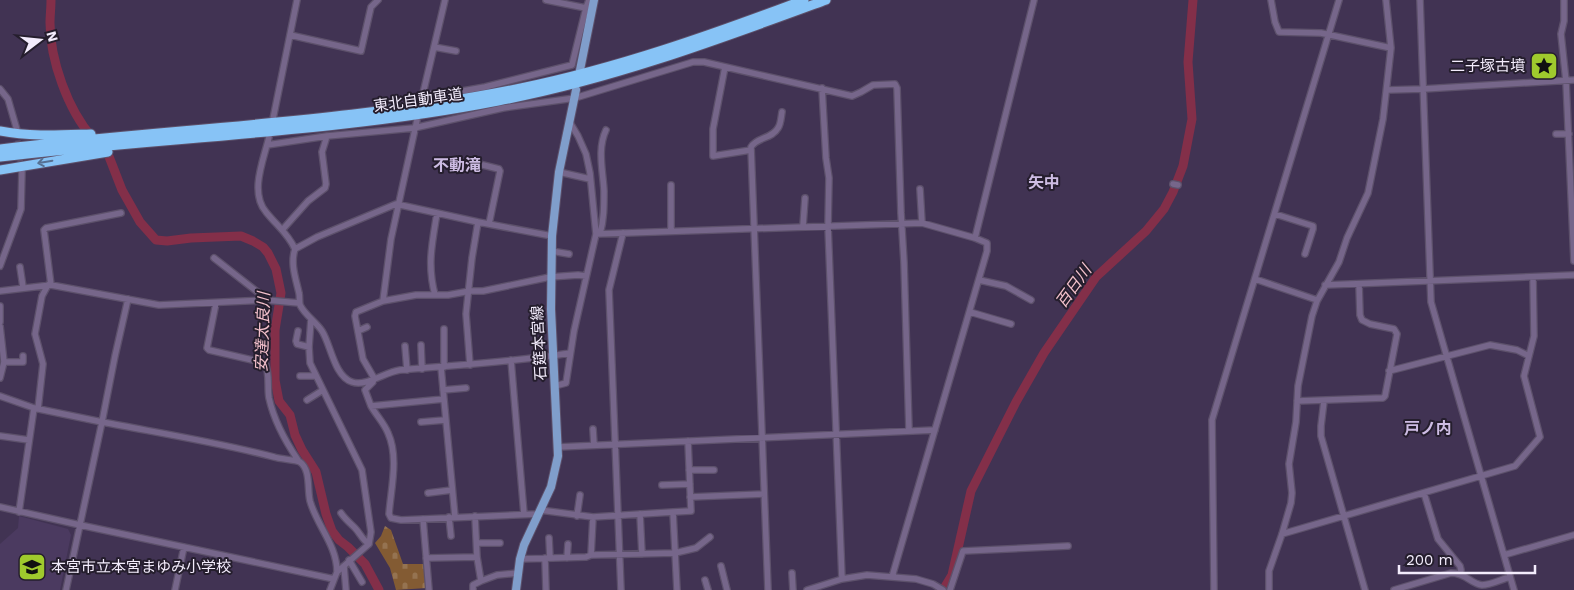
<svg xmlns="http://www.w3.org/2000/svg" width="1574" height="590" font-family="'Work Sans','Noto Sans JP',sans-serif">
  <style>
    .built { fill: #4b3a60 }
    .cemetery { fill: url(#cemetery-stones) }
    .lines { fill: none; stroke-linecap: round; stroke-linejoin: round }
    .river { stroke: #832f49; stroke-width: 9 }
    .minor-tunnel { stroke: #5c4f6c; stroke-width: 5.5; stroke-dasharray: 5.5 3; stroke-linecap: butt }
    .minor-casing { stroke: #5d516b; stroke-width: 8 }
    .major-casing { stroke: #5d516b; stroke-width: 10 }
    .highway-casing { stroke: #5d516b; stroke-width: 11 }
    .minor { stroke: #76668a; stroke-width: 5.5 }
    .major { stroke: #809ecb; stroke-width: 8 }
    .highway { stroke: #87c3f6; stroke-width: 9 }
    .oneway { stroke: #567092 }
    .labels { text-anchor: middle; stroke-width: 4; stroke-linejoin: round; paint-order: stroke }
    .poi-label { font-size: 15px; fill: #f3ecfc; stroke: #251e2d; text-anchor: end }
    .street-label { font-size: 15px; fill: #f3ecfc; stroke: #251e2d }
    .neighbourhood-label { font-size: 16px; font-weight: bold; fill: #cdbce3; stroke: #251e2d }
    .water-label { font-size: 16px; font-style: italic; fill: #f5c2cd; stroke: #251e2d }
  </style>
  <defs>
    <pattern id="cemetery-stones" width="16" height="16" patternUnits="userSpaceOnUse" patternTransform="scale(1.25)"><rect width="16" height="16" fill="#835b33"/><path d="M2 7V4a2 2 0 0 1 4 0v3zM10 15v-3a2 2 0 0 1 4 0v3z" fill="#957351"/></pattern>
  </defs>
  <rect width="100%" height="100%" fill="#413353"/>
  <!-- built -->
  <path class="built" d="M19,516L68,529L71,535L60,590H0V544L18,528Z"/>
  <!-- cemetery -->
  <path class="cemetery" d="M385,526L391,530L403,564H425L427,588L396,590L390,568L375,543L381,536Z"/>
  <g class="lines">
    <!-- river -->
    <path class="river" d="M51,0C51,8 50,16 50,23C50,60 68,110 92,137
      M101,147L108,154L122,190L140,222L156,240L167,241L191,238L241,236L253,241L263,247L268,253L276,269L281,293L275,330V380L279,401L290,415L295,435L302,450L316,472L326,514L332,531L339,540L348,547L365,564L379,590
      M943,590L952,575L971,491L1016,402L1044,353L1096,277L1146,231L1164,209L1173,192L1183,166L1192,119L1188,62L1193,0"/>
    <!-- minor-tunnel -->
    <path class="minor-tunnel" d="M17,132L21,168"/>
    <!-- minor casing -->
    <g class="minor-casing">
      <path id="minor" d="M546,0L586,8L589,0
        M1271,0L1275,22L1279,32L1321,33L1391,48
        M1420,0L1431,302L1514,590
        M1564,0V21L1561,34L1566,81L1574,261
        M290,35L361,51L371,7L378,0
        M434,47L456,51
        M725,67L713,129V156L751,150
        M822,88L826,158L829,178L828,226L842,579
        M0,89L8,99L17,130
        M1387,90L1423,89L1574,80
        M422,95L457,92L485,87L572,65L586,8
        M421,102L445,0
        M273,119L297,0
        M1556,134H1569
        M269,137C264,159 249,192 266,212C277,226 287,232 295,249C290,264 296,279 299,293C300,297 299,301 300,305C305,315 316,322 322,331C331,345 334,376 352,382C366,387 385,372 400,370C457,365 514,362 570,353
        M267,145L327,136L414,128L503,108L575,98L693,62H704L852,96L861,92L873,85L895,84L897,88L901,213L904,262L909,430
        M475,163L499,169L500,171L489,224
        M559,172L590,179
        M1173,184L1178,185
        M920,189L922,223
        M1275,214L1313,226V229L1305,254
        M803,226L805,198
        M283,229L308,201L325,188L326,184L322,152L327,136
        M671,231V185
        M596,234L922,223L975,238L987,243V251L892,577
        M600,234C604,220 604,206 604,191C603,171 597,149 606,130
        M975,238L1034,0
        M295,249L317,237L396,204L478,222L552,236
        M551,251L569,254
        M214,258L260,294L266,300
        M0,266L21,209L22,170
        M20,267L23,287
        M1255,279L1317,300
        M979,280L1006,286L1031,300
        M51,285L44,230L46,228L121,213
        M1325,285L1574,275
        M0,291L51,285L159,305L266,300L299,303
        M435,295C427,265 432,244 437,213
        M128,299L115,356L102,422C159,433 217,442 274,457C280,459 296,460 300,462C311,470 307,489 310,501C317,526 337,545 337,572
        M383,301L391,239L417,120
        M216,303L207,348L209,350L265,363C270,373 267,387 269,398C274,421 285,441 298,460
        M0,306V322
        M970,312L1011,324
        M311,319L309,347L310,363L362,470L371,532L369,544L337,572L330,590
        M0,326L4,362L0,378
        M298,331L296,341L297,344L309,347
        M358,331L367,327
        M421,345L422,369
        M405,346L407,370
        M511,360L524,514
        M4,362H23V356
        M470,365L466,314L472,258L478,222
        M441,367L455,517
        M444,367V329
        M1389,371L1490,345L1517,350L1529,356
        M300,376H316
        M555,386L566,383L574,331L596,234L590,173L586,154L578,136L569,121
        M443,390L466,388
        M0,396L34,408L102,422L66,590
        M444,399L371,406L365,390L373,382L374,378L363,359L355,316L356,312L383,301L416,295H448L470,291H483L550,277L578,275L586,276
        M307,400L323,390
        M1297,401L1383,398L1385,396L1397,334L1394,329L1370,324L1362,320L1360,315L1359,284
        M1324,401L1321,426V436L1365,590
        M371,406C376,415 384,423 388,433C399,457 391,488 389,514L391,518L401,520L538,514
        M38,409L43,364L35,334L42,296L48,285
        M421,422L445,420
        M593,429L594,445
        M0,436L29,440
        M558,447L935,430
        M689,470H714
        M662,485L690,484
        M428,493L452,490
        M1424,493L1438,539L1460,566L1461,570L1460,574
        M690,497L764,494
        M0,507L80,525L334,579
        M540,510L593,517L673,512
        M19,512L34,408
        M341,513C345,519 350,523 355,528C360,533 362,540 369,544
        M640,514L642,554
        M475,516L477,557L481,581L497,575L518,573
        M577,516L580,495
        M449,517L451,536
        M423,519L429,590
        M1282,534L1515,466L1540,437L1524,376L1534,336L1533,277
        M549,538L550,558
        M477,543H500
        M591,555L675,553L696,548L710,537
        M1504,555L1574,535
        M426,558L477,557
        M545,558L546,590
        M567,558L568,544
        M520,559L586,557L591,555L593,517
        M349,560L362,582
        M344,566L346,590
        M721,566L727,590
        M792,573L793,590
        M705,580L708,590
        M175,590L184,547
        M473,590V585L481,581
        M621,590L609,290L623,233
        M677,590L673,512L691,511L688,441
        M768,590L751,147C757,137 772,139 778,128C781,124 781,117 782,112
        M807,590L842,579L867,575L916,579L933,584L943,590
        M950,590L963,551L1068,546
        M1214,590L1212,420L1339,0
        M1269,590V571L1282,534L1291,503L1292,493L1289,464L1296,422L1298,386L1312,316L1317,301L1339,262L1347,238L1368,193L1383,119L1391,48L1386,0
        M1394,590L1451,573C1466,573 1471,584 1482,585C1491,585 1502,579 1510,577"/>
    </g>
    <!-- major casing -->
    <g class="major-casing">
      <path id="major" d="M580,70L594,0
        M516,590L520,559L524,545L551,487L558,456L551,309L552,236L559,172L576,90"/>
    </g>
    <!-- highway casing -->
    <g class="highway-casing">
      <path id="highway" d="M0,131C30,137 61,135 91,134
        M0,149C174,128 349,123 521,88C618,68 711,35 804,0
        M0,157C166,137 334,133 498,101C613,79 717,40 826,0
        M0,170L108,152"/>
    </g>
    <!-- minor -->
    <use href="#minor" class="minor"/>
    <!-- major -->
    <use href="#major" class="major"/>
    <!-- highway -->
    <use href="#highway" class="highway"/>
  </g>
  <!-- one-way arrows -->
  <defs><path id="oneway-shaft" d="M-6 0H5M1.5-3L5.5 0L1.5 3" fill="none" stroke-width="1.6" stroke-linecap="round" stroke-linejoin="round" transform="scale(1.25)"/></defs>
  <use class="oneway" href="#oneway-shaft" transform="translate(45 162) rotate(170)"/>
  <!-- icons -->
  <defs>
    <g id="sight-square" transform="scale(1.4375)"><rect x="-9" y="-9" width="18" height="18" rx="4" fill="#9fca2d" stroke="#251e2d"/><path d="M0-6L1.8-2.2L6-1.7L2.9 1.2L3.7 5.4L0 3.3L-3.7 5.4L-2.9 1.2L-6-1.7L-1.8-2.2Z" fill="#111"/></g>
    <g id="school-square" transform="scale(1.4375)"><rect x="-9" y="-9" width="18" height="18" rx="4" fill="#9fca2d" stroke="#251e2d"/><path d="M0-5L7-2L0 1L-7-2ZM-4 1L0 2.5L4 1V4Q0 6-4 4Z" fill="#111"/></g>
  </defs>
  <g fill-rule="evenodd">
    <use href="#sight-square" x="1544" y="66"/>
    <use href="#school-square" x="32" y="567"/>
  </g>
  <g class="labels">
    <!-- poi labels -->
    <g class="poi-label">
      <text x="1525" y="71">二子塚古墳</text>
      <text x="51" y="572" text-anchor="start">本宮市立本宮まゆみ小学校</text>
    </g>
    <!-- street labels -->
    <g class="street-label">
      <text transform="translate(418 100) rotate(-8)" y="5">東北自動車道</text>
      <text transform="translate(539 343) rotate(-93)" y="5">石筵本宮線</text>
    </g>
    <!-- neighbourhood labels -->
    <g class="neighbourhood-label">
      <text x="457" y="171">不動滝</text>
      <text x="1044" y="188">矢中</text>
      <text x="1428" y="434">戸ノ内</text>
    </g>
    <!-- water labels -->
    <g class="water-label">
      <text transform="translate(1073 286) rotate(-54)" y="6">百日川</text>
      <text transform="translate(262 332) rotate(-88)" y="6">安達太良川</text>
    </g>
  </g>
  <!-- north arrow -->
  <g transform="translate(40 40) rotate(74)" stroke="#251e2d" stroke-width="4" paint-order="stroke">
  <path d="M0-4L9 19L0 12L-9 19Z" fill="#f3ecfc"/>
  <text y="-8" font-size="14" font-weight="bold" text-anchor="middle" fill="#f3ecfc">N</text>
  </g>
  <!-- scale -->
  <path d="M1399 565v8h136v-8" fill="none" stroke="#f3ecfc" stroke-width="2.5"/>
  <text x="1406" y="565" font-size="15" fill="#f3ecfc" stroke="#251e2d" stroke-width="4" paint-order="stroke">200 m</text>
</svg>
